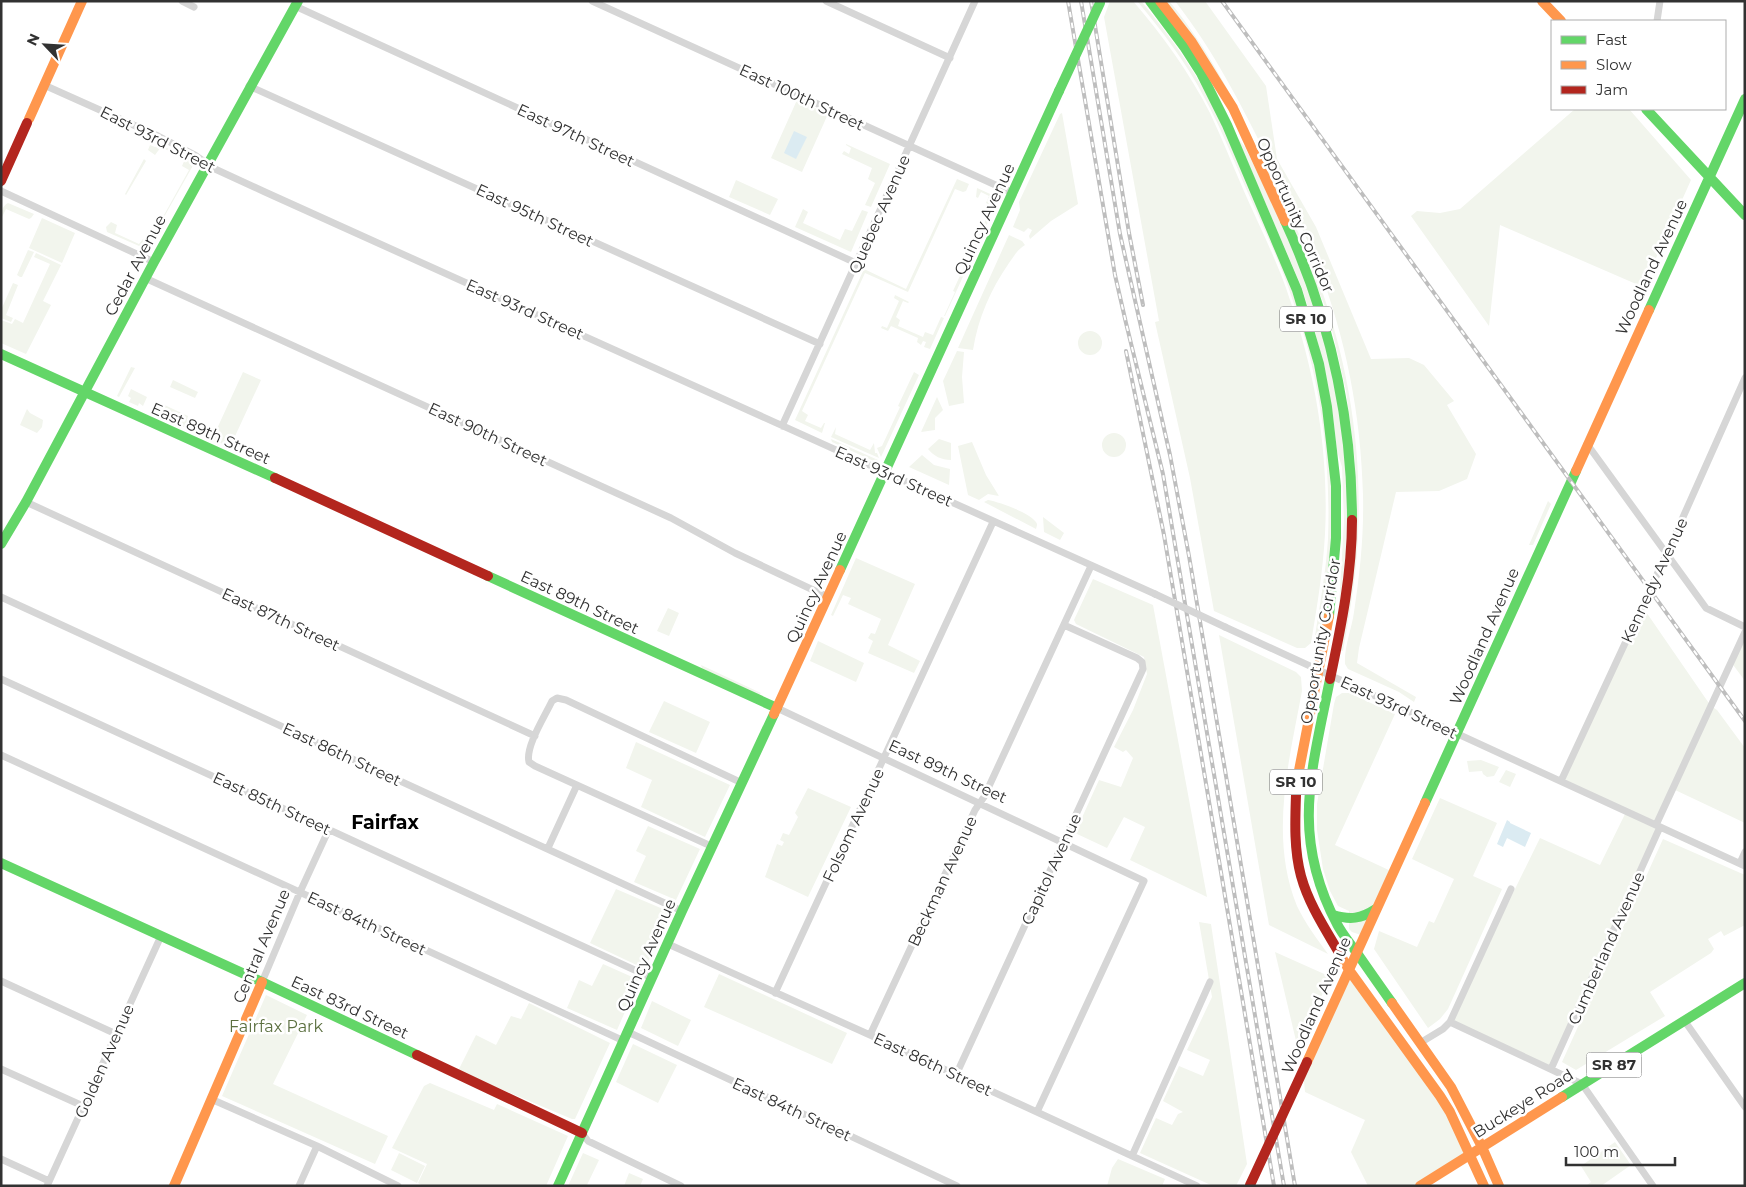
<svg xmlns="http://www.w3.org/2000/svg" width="1746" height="1187" font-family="Montserrat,sans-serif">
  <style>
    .green { fill: #f2f5ed }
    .water { fill: #dbebf2 }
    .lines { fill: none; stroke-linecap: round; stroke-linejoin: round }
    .street { stroke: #d6d6d6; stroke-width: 7 }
    .fast { stroke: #63d668; stroke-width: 10 }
    .slow { stroke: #ff974d; stroke-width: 10 }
    .jam { stroke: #b3261e; stroke-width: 10 }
    .rail-casing { stroke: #bebebe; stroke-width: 4 }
    .rail { stroke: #fff; stroke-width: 2; stroke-dasharray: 5.5; stroke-linecap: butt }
    .street-bridge { stroke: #d6d6d6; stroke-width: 7 }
    .fast-bridge { stroke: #63d668; stroke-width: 10 }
    .jam-bridge { stroke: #b3261e; stroke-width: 10 }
    .labels { text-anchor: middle; stroke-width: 5; stroke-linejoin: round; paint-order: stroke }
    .shield { fill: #fff; stroke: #707070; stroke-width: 1 }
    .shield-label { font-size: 15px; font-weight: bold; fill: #323232 }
    .street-label { font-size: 16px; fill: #323232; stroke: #fff }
    .park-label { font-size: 16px; fill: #5b6f3f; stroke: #fff }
    .quarter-label { font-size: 19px; font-weight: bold; fill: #000; stroke: #fff }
  </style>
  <rect width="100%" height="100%" fill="#fff"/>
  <!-- green -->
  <path class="green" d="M1110,1H1133C1163,36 1189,72 1210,113C1222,138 1232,164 1243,189C1259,226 1278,262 1290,300C1316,375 1329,455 1325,534C1323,571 1317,607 1311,643L1305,648H1297L1214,611L1190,478L1155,322L1159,321L1104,17Z
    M1137,1H1141C1172,38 1200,77 1220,121C1232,145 1242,172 1253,197C1274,247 1298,296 1312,348C1335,437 1338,547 1320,637L1315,636C1320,604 1326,571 1328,539C1331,458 1320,377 1293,301C1281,264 1264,229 1248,193C1234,161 1221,128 1204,97C1186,62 1162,31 1137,1Z
    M1166,1H1169C1209,49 1236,104 1263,160C1282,199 1303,238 1318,280C1352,371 1365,469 1356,565C1353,594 1348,623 1343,651H1340L1355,461L1346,391L1333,334L1324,304L1282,204Z
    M1175,1H1205L1266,86L1277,159L1316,227L1371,359L1409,358L1424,365L1454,401L1447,405L1476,454L1467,479L1439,491L1396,492L1359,648L1357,663L1416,697L1414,702L1399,692L1348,669L1345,664C1344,647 1352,628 1354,612C1360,573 1364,535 1363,495C1361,415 1346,338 1317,263C1303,228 1285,194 1269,161C1241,104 1214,51 1175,1Z
    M797,100L828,114L802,172L771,158Z
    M1575,109H1629L1691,180L1643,287L1500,225L1489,326L1411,216L1417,211L1440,213L1460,209Z
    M1062,113L1078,204L1051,221L1030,239L1029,236L1032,230L1028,228L1024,232L1013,227L1020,210L1019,202L1060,114Z
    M1237,137L1245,147L1281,222L1306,277L1324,333L1343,428L1348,495L1346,553L1339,607L1344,521L1342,467L1337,451L1333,415L1325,371L1313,324L1302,288Z
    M846,144L890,164L871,207L865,205L875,183L868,179L872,168L842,154L844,151L849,154L851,148L846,145Z
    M150,145L155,147L161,145L195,162L146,249L107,232L106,227L111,222L117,225L115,233L139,244L143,239L149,242L189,170L182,166L185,159L161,147L155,155L148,150Z
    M144,159L146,161L126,195L125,194Z
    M957,179L969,184L966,191L963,192L955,189L908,292L865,273L802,411L808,415L805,421L821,428L824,423H825L822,433L795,420L864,269L906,289Z
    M736,180L778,199L770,215L729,197Z
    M977,188L999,198L945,316H944L955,292L953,291L992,206L986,203L989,196L981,192L978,198L976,197Z
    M8,203L34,214L31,218L29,219L6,209L1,219C1,213 2,206 8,203Z
    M803,209L808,212L803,223L840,240L845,229L852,231L862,210L868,212L851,252L795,227Z
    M42,218L75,233L62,263L29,248Z
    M1009,235L1022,241L1025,245C1018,249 1014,256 1009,263C991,289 978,318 973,350L958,348Z
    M28,250L34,252L22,277H20L17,275Z
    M36,253L61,265L43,301L51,305L26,354L1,343V320L12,324L15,319L23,323L50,264L34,257Z
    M13,283L18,285L6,315L13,318L11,322L1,318V310Z
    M895,295L909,302L908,303L903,301L896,317L900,320L898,326L923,337L925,332L933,335L941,317L944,318L930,349L924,347L926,342L923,341L921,345L917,342L918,338L891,326L888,331L881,328L882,326L887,328L899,301L894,298Z
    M1078 343a12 12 0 1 1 24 0a12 12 0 1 1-24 0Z
    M957,351L964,352L962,377L964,403L949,406L943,381Z
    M131,367L135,368L119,397L117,396Z
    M243,372L261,380L230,447L197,433L200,427L215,433Z
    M914,372L919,375L881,457L877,448L882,446L900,407L898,406Z
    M173,380L198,392L195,398L170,387Z
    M131,389L147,397L143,406L139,403L138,406L129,402L131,398L128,396Z
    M937,397L943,410L935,418V430L921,432Z
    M156,401L188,416L187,420L192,426L190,430L151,412Z
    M27,409L30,413L43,420L42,427L37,433L20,425Z
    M836,427L835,434L870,450L874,443L875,453H877L879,458L831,437Z
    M1102 445a12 12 0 1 1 24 0a12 12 0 1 1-24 0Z
    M831,439L878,460V463L832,442Z
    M939,439L951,443V460C941,460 934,456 928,449Z
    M972,442L986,475L999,496L988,494L979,500L968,495L958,446Z
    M922,455L934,465L950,469L949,485L909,467Z
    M988,500C999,502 1028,512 1035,521C1038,524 1037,525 1036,529L984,502Z
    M1548,501L1551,504L1533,545H1529Z
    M1043,517L1064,533L1060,540L1044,532Z
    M856,558L915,584L888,645L920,661L914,673L868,653L873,641L868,638L871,633L875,634L881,619L848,604L851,598L843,595L833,616L831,615Z
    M1093,579L1153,605L1207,897L1130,860L1145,827L1124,817L1107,848L1075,833L1099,780L1121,787L1133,758L1126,750L1123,752L1114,747L1133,710L1147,674L1144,657L1076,624L1074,620Z
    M1512,582L1514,585L1496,624L1492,625Z
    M808,596L816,599L803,629L796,624L801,614H802Z
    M1642,606L1706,699L1711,706L1717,710L1745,748V823L1673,789L1656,825L1660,827L1551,1069L1450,1022L1540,838L1600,865L1626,812L1561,781Z
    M668,608L679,613L669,636L657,631Z
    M1745,632V681L1731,662Z
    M1219,635L1296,672L1301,677L1302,691C1289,761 1269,837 1297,906C1305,923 1317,939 1328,954L1269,925Z
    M818,641L864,663L856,682L810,661Z
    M1480,652L1482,656L1465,693H1461Z
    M701,665L761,693L759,695L702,668Z
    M1342,693H1349L1395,714L1335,845L1393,872L1364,936L1352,932L1349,929V911L1338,906L1330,891L1323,869L1317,830V804L1334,704L1336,697Z
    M664,701L710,722L696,753L649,732Z
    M636,742L730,785L705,837L641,807L652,780L626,768Z
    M1481,760L1499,767L1494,776L1487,777L1483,774L1482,771L1469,772L1467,761Z
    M1506,770L1516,774L1510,787L1499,782Z
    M808,788L851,807L808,897L765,877L777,844L782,846L784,842L780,840L783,833L789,835L798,817L795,813Z
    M1440,798L1497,823L1473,876L1502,889L1448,1009L1440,1019L1428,1028L1374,949L1379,931L1417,947L1429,921L1434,923L1454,879L1412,859Z
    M648,826L700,849L676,900L634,882L646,856L636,851Z
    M1663,839L1745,875V925L1724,936L1721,931L1708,939L1714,949L1711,953L1650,992L1665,1016L1576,1070L1562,1062Z
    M616,889L670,912L645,969L590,943Z
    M1199,922L1211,924L1247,1164L1236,1186H1213L1140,1153L1156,1118L1172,1125L1178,1114L1183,1112L1163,1101L1179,1066L1203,1076L1210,1060L1187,1050L1212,997Z
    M1275,952L1331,977L1297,1045Z
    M603,964L639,980L617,1030L567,1008L579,980L592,986Z
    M1349,970L1416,1062L1470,1154L1420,1186H1368L1351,1152L1365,1120L1305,1092L1303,1071Z
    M719,974L847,1033L832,1064L704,1007Z
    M266,995L307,1015L273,1084L388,1136L375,1164L222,1096Z
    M652,1001L691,1020L678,1046L641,1028Z
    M529,1003L610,1043L575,1119H572L458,1071L476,1035L496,1045L511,1016L521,1019Z
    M633,1044L677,1065L658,1103L616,1082Z
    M430,1083L494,1110L497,1104L568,1136L546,1186H423L418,1183L427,1164L392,1148L424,1086Z
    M1615,1142L1631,1165L1601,1186H1586L1591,1182L1581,1166Z
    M399,1153L425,1166L417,1183L391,1170Z
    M583,1153L599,1160L587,1185L589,1186H568Z
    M1118,1159L1165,1179L1162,1186H1107L1112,1168Z
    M629,1173L643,1179L640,1186H624Z"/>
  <!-- water -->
  <path class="water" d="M794,131L807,137L796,159L784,153Z
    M1507,820L1510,822V823L1531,833L1525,847L1507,838L1503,847L1497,844Z"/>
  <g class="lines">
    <!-- street -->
    <path class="street" d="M182,1L194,7
      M592,1L1013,193
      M826,1L950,58
      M295,6L856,263
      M1657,21L1660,1
      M44,85L158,136L195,155L215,169L265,192L1155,594
      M249,86L820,344
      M1,191L154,262
      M145,278L671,518L735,553L828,597
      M782,426L975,1
      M1587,444L1706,608L1745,627
      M26,502L535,736
      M1,597L682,911
      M1225,627L1745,866
      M1,679L652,978
      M777,708L1144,881L1037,1112
      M1,755L624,1041
      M1561,781L1667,553L1745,378
      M1656,825L1745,632
      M713,847L535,766L529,762C525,747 545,716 552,701L557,698L566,700L742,783
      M548,848L577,785
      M1740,863L1745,852
      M668,944L870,1035L1197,1186
      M1,981L116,1034
      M262,982L300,892L329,829
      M775,993L993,522
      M1684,1020L1745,1107
      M1450,1022L1582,1084L1653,1186
      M628,1032L957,1186
      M870,1035L975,810L984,797L1091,566
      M1420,1043L1443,1029L1450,1022L1511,889
      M1,1069L83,1106
      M1551,1069L1660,827
      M956,1075L1143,669L1142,662L1137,658L1064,625
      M211,1099L317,1146L398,1186
      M582,1133L588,1141L681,1186
      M1132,1156L1210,982
      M1,1159L49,1181
      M47,1186L161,936
      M299,1186L317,1146"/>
    <!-- fast -->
    <path class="fast" d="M1150,1L1185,48L1201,73L1227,125L1297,290L1319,364L1327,407L1336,486V538L1329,616
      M1646,109L1745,215
      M1285,221C1329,316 1352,415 1352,520
      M1649,310L1745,99
      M1,354L275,478
      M1,544L26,502L154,262L298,1
      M840,570L1059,91
      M488,576L777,708
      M1330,679C1312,771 1290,835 1337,924C1342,934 1350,943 1357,953C1368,969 1380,986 1392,1003
      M1425,803L1576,471
      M1,863L262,982L417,1055
      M1333,915C1350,920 1361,919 1376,909
      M1562,1097L1745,983
      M558,1186L682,911L774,714"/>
    <!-- slow -->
    <path class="slow" d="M1160,1L1191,41L1233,108L1285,221
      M1542,1L1561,21
      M29,119L82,1
      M1576,471L1649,310
      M774,714L840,570
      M1296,795V786L1329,616
      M1341,956L1349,970L1440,1096L1450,1112L1484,1186
      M1392,1003L1451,1087L1482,1147L1499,1186
      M1307,1062L1425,803
      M174,1186L262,982
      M1420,1186L1562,1097"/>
    <!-- jam -->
    <path class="jam" d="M1,181L27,123
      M275,478L488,576
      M1330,679C1341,627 1352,574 1352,520
      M1296,795C1295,822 1294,850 1301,876C1309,905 1326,930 1341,956
      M417,1055L582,1133"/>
    <!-- rail casing -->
    <g class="rail-casing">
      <path id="rail" d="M1068,1L1115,275L1126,323L1163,474L1284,1186
        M1081,1L1120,234L1170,455L1189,556L1295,1186
        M1091,1L1129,233L1143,305
        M1222,1L1745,721
        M1126,351L1164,535L1274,1186"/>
    </g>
    <!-- rail -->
    <use href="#rail" class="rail"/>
    <!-- street-bridge -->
    <path class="street-bridge" d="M1155,594L1225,627"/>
    <!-- fast-bridge -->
    <path class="fast-bridge" d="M1059,91L1100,3"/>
    <!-- jam-bridge -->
    <path class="jam-bridge" d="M1250,1185L1307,1062"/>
  </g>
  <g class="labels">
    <!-- shield labels -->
    <g class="shield">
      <rect x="1280" y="306.5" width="52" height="25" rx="4"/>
      <rect x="1270" y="769.5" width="52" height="25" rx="4"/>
      <rect x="1586.5" y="1052.5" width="55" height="25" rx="4"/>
    </g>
    <g class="shield-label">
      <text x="1306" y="324">SR 10</text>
      <text x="1296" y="787">SR 10</text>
      <text x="1614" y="1070">SR 87</text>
    </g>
    <!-- street labels -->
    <g class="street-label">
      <text transform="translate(802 97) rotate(25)" y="6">East 100th Street</text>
      <text transform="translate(576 135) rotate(25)" y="6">East 97th Street</text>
      <text transform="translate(158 139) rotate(27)" y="6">East 93rd Street</text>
      <text transform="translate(879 214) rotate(-66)" y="6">Quebec Avenue</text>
      <text transform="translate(535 215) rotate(25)" y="6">East 95th Street</text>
      <text transform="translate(1296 215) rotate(66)" y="6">Opportunity Corridor</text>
      <text transform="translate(984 219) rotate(-65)" y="6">Quincy Avenue</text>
      <text transform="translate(135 265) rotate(-62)" y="6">Cedar Avenue</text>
      <text transform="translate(1651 267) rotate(-65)" y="6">Woodland Avenue</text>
      <text transform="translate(525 309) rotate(24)" y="6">East 93rd Street</text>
      <text transform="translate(211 433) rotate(24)" y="6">East 89th Street</text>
      <text transform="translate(488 434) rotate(25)" y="6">East 90th Street</text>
      <text transform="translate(894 476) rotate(24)" y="6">East 93rd Street</text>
      <text transform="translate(1654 580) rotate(-65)" y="6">Kennedy Avenue</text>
      <text transform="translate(816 587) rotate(-65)" y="6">Quincy Avenue</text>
      <text transform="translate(580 602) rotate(25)" y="6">East 89th Street</text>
      <text transform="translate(281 619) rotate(25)" y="6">East 87th Street</text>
      <text transform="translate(1484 636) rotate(-66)" y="6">Woodland Avenue</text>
      <text transform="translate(1320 641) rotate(-80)" y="6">Opportunity Corridor</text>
      <text transform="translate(1399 707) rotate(25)" y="6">East 93rd Street</text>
      <text transform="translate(342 754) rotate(25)" y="6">East 86th Street</text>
      <text transform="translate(948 771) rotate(25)" y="6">East 89th Street</text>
      <text transform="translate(272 803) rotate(25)" y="6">East 85th Street</text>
      <text transform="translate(853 825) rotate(-65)" y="6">Folsom Avenue</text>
      <text transform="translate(1051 869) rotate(-65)" y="6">Capitol Avenue</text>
      <text transform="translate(942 881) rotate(-65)" y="6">Beckman Avenue</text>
      <text transform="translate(367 923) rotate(25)" y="6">East 84th Street</text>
      <text transform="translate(261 946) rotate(-67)" y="6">Central Avenue</text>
      <text transform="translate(1606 948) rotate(-66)" y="6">Cumberland Avenue</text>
      <text transform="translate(646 955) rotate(-66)" y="6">Quincy Avenue</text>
      <text transform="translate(1316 1005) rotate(-66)" y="6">Woodland Avenue</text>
      <text transform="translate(350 1007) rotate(25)" y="6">East 83rd Street</text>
      <text transform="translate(104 1061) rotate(-66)" y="6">Golden Avenue</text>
      <text transform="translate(933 1064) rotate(25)" y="6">East 86th Street</text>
      <text transform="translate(1523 1103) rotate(-32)" y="6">Buckeye Road</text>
      <text transform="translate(792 1109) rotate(25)" y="6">East 84th Street</text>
    </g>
    <!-- park labels -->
    <g class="park-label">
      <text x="276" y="1032">Fairfax Park</text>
    </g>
    <!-- quarter labels -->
    <g class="quarter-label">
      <text x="385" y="829">Fairfax</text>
    </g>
  </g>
  <!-- border -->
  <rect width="1746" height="1187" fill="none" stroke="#323232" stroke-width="5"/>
  <!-- legend -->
  <rect x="1551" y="20" width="175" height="90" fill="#ffffff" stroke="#adadad"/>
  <rect x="1561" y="36" width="25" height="8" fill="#63d668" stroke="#adadad"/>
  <text x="1596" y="45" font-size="15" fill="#323232">Fast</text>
  <rect x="1561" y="61" width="25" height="8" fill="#ff974d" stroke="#adadad"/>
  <text x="1596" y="70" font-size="15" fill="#323232">Slow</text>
  <rect x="1561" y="86" width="25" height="8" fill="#b3261e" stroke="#adadad"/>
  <text x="1596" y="95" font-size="15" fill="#323232">Jam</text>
  <!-- north arrow -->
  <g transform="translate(45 45) rotate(295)" stroke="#ffffff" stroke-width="4" paint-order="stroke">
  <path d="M0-4L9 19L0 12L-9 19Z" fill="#323232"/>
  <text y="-8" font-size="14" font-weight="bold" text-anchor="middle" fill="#323232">N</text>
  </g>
  <!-- scale -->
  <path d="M1566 1157v8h109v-8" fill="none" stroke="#323232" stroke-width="2.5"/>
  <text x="1574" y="1157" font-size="15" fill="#323232" stroke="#ffffff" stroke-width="4" paint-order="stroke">100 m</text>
</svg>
